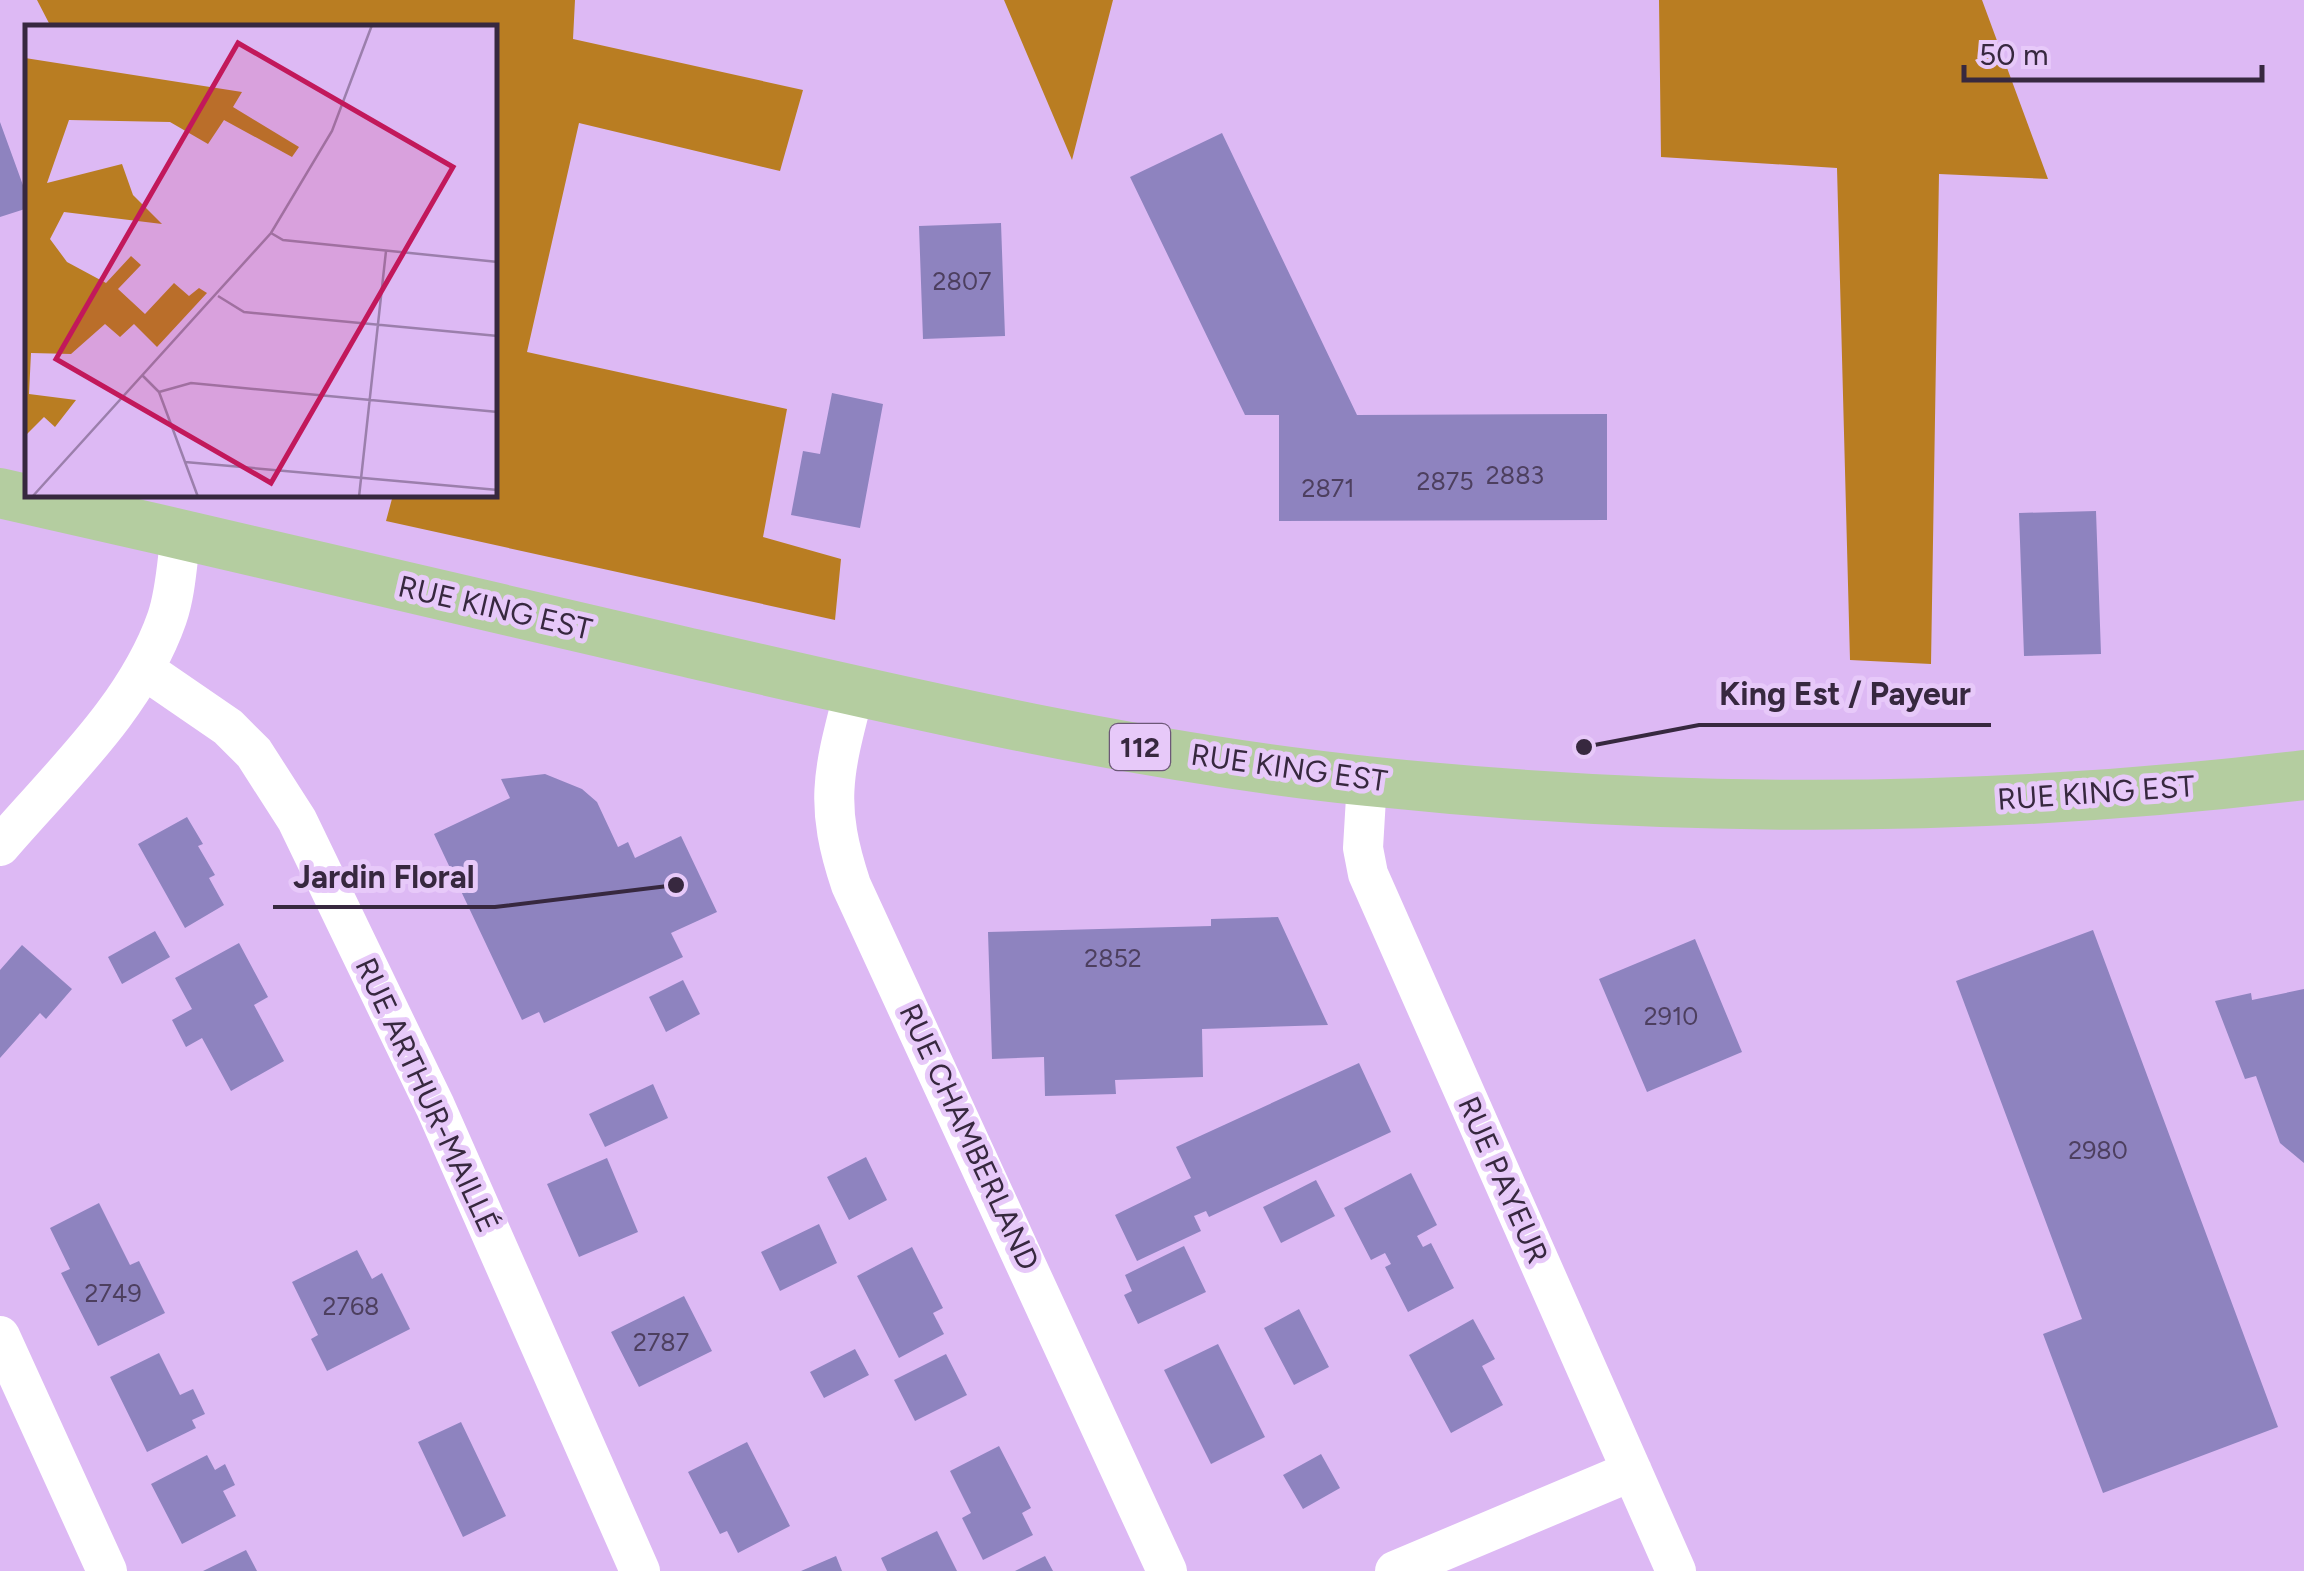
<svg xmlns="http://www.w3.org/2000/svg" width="2304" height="1571" font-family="Figtree,sans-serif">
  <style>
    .forest { fill: #b97d22 }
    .building { fill: #8e83bf }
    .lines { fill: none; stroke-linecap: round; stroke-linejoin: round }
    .minor { stroke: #fff; stroke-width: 40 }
    .major { stroke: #b4cda0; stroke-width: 50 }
    .labels { text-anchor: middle; stroke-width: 10; stroke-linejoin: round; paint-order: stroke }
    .number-label { font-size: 25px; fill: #4d3f5f }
    .shield { fill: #e7c9f9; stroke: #6c5877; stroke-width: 2.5 }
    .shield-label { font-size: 28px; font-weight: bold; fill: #37283f }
    .street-label { font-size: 30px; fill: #37283f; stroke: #e7c9f9 }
    .inset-road { fill: none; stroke: #9b7fac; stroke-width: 2.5 }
    .view { fill: #c2185b; fill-opacity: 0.15; stroke: #c2185b; stroke-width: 5 }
    .inset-edge { fill: none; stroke: #37283f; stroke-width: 5 }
    .leader { fill: none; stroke: #37283f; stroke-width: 4 }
    .callout-dot { fill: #37283f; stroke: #e7c9f9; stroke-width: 4 }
    .callout-label { font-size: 32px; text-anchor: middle; font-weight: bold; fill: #37283f; stroke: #e7c9f9; stroke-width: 10; stroke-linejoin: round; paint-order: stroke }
  </style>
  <rect width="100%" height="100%" fill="#ddb9f4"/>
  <!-- forest -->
  <path class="forest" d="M37,0H575L573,39L803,90L780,171L579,123L527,352L787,409L763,537L841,559L835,620L386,521L393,495H495V28L51,27Z
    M1004,0H1113L1072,160Z
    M1659,0H1982L2048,179L1939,174L1931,664L1850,660L1837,168L1661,157Z"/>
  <!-- building -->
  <path class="building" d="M0,122L28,199V208L0,217Z
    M1222,133L1357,415L1607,414V520L1279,521V415H1245L1130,177Z
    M1001,223L1005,336L923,339L919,226Z
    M832,393L883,404L860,528L791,515L803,451L820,454Z
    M2096,511L2101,654L2024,656L2019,513Z
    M545,774L582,789L597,802L618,847L628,842L635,858L681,836L717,912L671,933L683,957L544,1023L539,1012L522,1020L434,834L510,798L501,779Z
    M187,817L203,844L198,846L215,875L209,878L224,905L185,928L138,844Z
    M1278,917L1328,1025L1202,1029L1203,1077L1115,1080L1116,1094L1045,1096L1044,1057L992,1059L988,932L1211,926V919Z
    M2093,930L2278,1427L2103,1493L2043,1334L2082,1319L1956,981Z
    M155,931L170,957L122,984L108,957Z
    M1695,939L1742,1052L1647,1092L1599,979Z
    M239,943L268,997L254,1005L284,1061L231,1091L202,1038L186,1047L172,1020L192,1009L175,978Z
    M22,945L72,989L46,1019L40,1013L0,1058V970Z
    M683,980L700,1014L666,1032L649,997Z
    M2304,989V1163L2280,1143L2256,1076L2245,1079L2215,1001L2251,993L2252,1000Z
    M1359,1063L1391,1132L1209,1217L1206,1211L1194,1216L1201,1231L1137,1261L1115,1215L1191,1178L1176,1147Z
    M653,1084L668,1118L605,1147L589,1114Z
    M866,1157L887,1200L849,1220L827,1177Z
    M607,1158L638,1232L579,1257L547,1184Z
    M1411,1173L1437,1225L1417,1236L1423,1247L1431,1243L1454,1288L1408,1312L1385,1267L1391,1264L1385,1253L1371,1260L1344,1208Z
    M1316,1180L1335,1216L1281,1243L1263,1207Z
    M99,1203L130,1265L139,1261L165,1313L98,1346L61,1273L70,1269L50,1228Z
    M819,1224L837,1263L780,1291L761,1252Z
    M1184,1246L1206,1292L1138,1324L1124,1295L1132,1291L1125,1275Z
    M912,1247L943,1308L933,1313L944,1334L899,1358L857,1276Z
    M357,1250L372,1279L382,1273L410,1329L327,1371L311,1339L318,1335L292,1282Z
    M684,1296L712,1351L639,1387L611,1332Z
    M1299,1309L1329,1367L1294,1385L1264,1328Z
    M1473,1319L1495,1359L1482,1366L1503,1405L1451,1433L1409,1355Z
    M1218,1344L1265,1437L1211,1464L1164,1370Z
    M855,1349L869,1375L824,1398L810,1372Z
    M159,1353L180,1395L193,1389L205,1414L192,1420L196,1428L147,1452L110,1377Z
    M946,1354L967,1395L915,1421L894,1380Z
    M461,1422L506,1516L463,1537L418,1442Z
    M747,1442L790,1526L738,1553L727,1531L720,1534L688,1472Z
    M999,1446L1031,1508L1022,1513L1033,1535L983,1560L962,1518L971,1513L950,1471Z
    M1321,1454L1340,1488L1303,1509L1283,1475Z
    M207,1455L215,1470L225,1464L235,1485L223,1491L236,1516L182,1544L151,1484Z
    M937,1531L957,1571H887L881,1558Z
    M246,1550L257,1571H203Z
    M836,1556L842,1571H801Z
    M1045,1556L1053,1571H1015Z"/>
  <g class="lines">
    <!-- minor -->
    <path class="minor" d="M145,670L228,727L254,753L297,820L435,1106L640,1571
      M854,692C833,773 824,804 851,885L1167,1571
      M1367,781L1363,848L1368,874L1676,1571
      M0,846C60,776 136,707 167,618C176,592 177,561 181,534
      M0,1336L107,1571
      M1395,1571L1632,1471"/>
    <!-- major -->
    <path class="major" d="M0,493C229,545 458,598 686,652C911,704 1137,757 1367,781C1678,814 1993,813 2304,775"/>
  </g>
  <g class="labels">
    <!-- number labels -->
    <g class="number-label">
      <text x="962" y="290">2807</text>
      <text x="1515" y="484">2883</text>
      <text x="1445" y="490">2875</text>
      <text x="1328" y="497">2871</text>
      <text x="1113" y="967">2852</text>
      <text x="1671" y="1025">2910</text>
      <text x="2098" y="1159">2980</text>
      <text x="113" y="1302">2749</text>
      <text x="351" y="1315">2768</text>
      <text x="661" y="1351">2787</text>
    </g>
    <!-- shield labels -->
    <rect class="shield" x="1110" y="724" width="60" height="46" rx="8"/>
    <g class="shield-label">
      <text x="1140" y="757">112</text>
    </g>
    <!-- street labels -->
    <g class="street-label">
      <text transform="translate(495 608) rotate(13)" y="10">RUE KING EST</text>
      <text transform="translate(1289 768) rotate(8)" y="10">RUE KING EST</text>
      <text transform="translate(2096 793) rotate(-4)" y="10">RUE KING EST</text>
      <text transform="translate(427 1095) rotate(65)" y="10">RUE ARTHUR-MAILLÉ</text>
      <text transform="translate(969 1137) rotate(65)" y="10">RUE CHAMBERLAND</text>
      <text transform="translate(1503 1180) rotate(66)" y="10">RUE PAYEUR</text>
    </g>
  </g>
  <!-- overview -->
  <g transform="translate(25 25)">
    <rect width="472" height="472" fill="#ddb9f4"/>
    <path d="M0,33L217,67L208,82L274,122L267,132L199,95L183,119L145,97L44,95L22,158L97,139L108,170L137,199L39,187L25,214L42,237L81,258L106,231L116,240L93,264L120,289L149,258L164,271L174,263L182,268L132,322L109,299L95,312L80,299L46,329L6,328L4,369L51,375L30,402L19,392L0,411Z" fill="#b97d22"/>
    <path class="inset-road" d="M246,208L258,215L473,237M193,271L219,287L473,311M118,351L134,367L173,472M134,367L166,358L473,387M160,437L473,465M7,472L246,208L307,106L347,0M334,472L361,226"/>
    <path class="view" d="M213,18L428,142L246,458L31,334Z"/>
    <rect width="472" height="472" class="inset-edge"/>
  </g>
  <!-- callouts -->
  <path class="leader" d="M1584 747L1699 725H1991M676 885L495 907H273"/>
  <g class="callout-dot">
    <circle cx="1584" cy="747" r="10"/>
    <circle cx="676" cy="885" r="10"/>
  </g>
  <g class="callout-label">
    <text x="1845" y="705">King Est / Payeur</text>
    <text x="384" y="888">Jardin Floral</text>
  </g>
  <!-- scale -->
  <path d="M1964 65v15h298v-15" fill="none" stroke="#37283f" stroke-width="5"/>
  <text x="1979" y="65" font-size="30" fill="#37283f" stroke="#e7c9f9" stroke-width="8" paint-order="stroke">50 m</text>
</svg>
